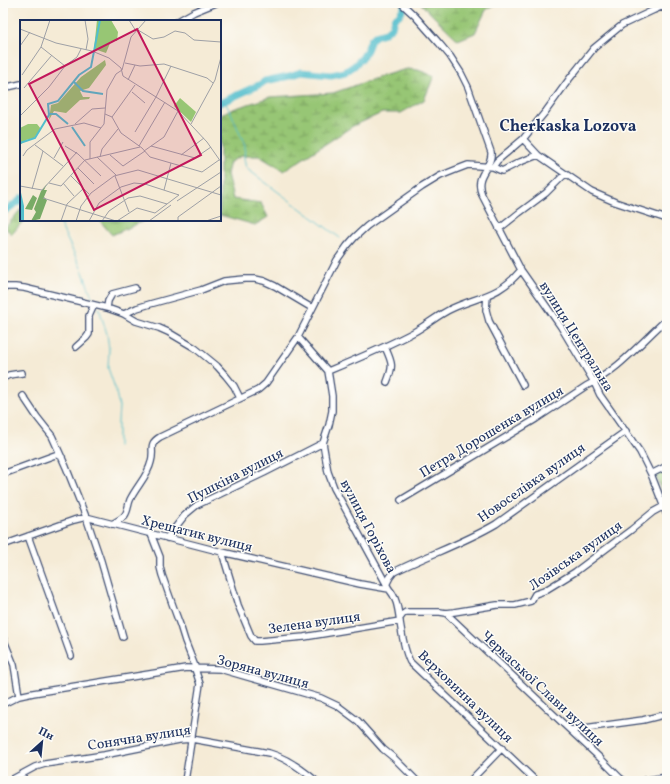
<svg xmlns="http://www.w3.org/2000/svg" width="670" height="784" font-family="Vollkorn,serif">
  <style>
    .wetland { fill: url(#wetland-marsh); stroke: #597a69 }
    .cemetery { fill: url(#cemetery-stones); stroke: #597a69 }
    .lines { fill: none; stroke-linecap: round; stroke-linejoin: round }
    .stream { stroke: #52becc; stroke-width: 1 }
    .river { stroke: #52becc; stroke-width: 7 }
    .minor-casing { stroke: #3c4b70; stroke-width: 8 }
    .minor { stroke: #fff; stroke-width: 5.5 }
    .labels { text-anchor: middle; stroke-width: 3; stroke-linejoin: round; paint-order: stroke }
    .street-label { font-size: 14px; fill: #1b2f5e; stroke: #fdfcf7 }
    .quarter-label { font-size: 16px; font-weight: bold; fill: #1b2f5e; stroke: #fdfcf7 }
    .inset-river { fill: none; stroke: #52becc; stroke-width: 2 }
    .inset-road { fill: none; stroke: #9ea0a6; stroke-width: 1 }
    .view { fill: #c2185b; fill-opacity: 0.15; stroke: #c2185b; stroke-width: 2 }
    .inset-edge { fill: none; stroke: #1b2f5e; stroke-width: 2 }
  </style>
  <defs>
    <pattern id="wetland-marsh" width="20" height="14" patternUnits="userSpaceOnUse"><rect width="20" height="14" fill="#97c674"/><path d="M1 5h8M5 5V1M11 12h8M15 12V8" fill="none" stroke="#7aa162"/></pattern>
    <pattern id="cemetery-stones" width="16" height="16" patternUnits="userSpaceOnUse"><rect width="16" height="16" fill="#97c674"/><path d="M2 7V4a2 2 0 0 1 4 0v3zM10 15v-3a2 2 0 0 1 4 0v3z" fill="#7aa162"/></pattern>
  </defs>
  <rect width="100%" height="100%" fill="#fdfcf7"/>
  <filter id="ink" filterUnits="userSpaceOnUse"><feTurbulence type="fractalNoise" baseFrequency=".025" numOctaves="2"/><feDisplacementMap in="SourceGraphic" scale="8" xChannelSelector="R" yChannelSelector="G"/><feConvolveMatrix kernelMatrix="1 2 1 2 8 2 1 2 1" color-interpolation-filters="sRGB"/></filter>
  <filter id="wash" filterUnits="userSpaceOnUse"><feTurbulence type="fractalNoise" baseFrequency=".012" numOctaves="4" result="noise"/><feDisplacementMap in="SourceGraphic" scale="16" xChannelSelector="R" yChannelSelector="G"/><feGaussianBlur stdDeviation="0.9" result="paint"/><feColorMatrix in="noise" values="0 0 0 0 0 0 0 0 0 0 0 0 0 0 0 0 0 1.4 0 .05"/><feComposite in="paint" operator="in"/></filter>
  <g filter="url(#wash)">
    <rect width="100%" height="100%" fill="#f5ebd6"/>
    <!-- wetland -->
    <path class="wetland" d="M420,3H498L486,10L475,33L458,40Z
      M407,69L418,70L434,76L424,100L401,113H382L353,126L284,171L259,156H241L230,162L227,174L233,199L261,203L268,217L255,225L220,215V115L227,111L270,97L333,93L385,75Z
      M21,209V220H24L12,234L5,228Z
      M99,220H146L112,235Z"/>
    <!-- cemetery -->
    <path class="cemetery" d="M667,468V505L655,474Z"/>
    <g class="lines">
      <!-- stream -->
      <path class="stream" d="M225,102L232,115L245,146L244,159L246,168L340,238
        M58,220L83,272L93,300L95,302
        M99,308L107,334L109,349L108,368L115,388L119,406L118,422V446"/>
      <!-- river -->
      <path class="river" d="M220,103L261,84L265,81L289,76L301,72L331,75L345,72L354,66L362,58L367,50L371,40L375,36L385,33L392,27L394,19L399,15L407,3
        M3,212L18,202L21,198"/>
    </g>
  </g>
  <g filter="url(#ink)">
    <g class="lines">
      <!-- minor casing -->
      <g class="minor-casing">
        <path id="minor" d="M401,3L415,16L439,43L450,56L461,73L468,87L491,152C493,168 473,174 482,195L521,270L561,327L594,382L600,395L640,452L651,474L667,515
          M178,21L194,12L216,3
          M3,88L21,84
          M523,139L538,155L592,192L615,202L667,219
          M493,167L502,171L520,162L538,155
          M499,229L519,213L546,193L565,174
          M3,287H15L24,288L107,308L124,314L136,321L159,328L168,332L195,348L217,366L226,376L234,386L240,398
          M487,296L486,310L489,321L523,385
          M107,308L108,301L112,294L135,288
          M124,314L137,308L150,304L201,290L224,281L245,279H255L264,281L275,286L312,308
          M298,337L328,371L329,377L332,396V411L329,425L323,443L328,472L334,488L389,589C397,598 398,609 400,622C402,635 404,650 410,662L536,781
          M76,347L86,338L89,334V316L94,305
          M385,347C392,363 394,365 387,382
          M328,371C357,359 386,347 414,332C427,325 439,314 453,308C480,296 500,296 521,270
          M3,378L9,375L22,373
          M23,396L37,417L52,436L66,467L86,517L101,561L123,637
          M3,474L55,455H58L62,457
          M651,474L667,466
          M401,500L536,419L586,386C619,370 640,343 667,319
          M112,524C117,521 122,519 125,515C128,511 128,505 130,500C136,487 148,476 151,462C155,449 147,445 160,437L258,390L266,383L298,337L337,260L347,246L355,237L367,226L422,187L440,176L455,170L468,165L493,167L497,161L523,139L546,111L570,78L594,48L622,25L654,10L661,7L667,9
          M151,534L160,557V567L162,575L173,606L180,625L185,641L196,669
          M28,536L71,656
          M167,538L185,515L197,505L264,473L323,443
          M3,545L74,520L86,517L222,552L360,584L389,589
          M222,552L238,605L251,636L255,641H260L304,637L400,621
          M387,583L390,577L394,572C428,555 464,543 496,524L626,431
          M446,613L570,730L600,758L620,778L624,781
          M400,618L403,614L406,612H440L446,613L454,612L497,605H515L531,601L535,594L544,591L575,572L631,530L653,512L664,506
          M3,638L14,665L19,696
          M3,704L19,696L33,693L186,668L220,669L321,698L338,706L358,721L383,749L394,758L417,781
          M570,730L643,720L667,714
          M9,781L35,767L45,764L104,755L179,740L192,739L269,753C287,758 302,769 316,781
          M185,781L200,684L195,669
          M470,781L502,748
          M642,781L667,777"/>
      </g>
      <!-- minor -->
      <use href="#minor" class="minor"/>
    </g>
  </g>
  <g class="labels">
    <!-- street labels -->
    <g class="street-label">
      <text transform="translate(577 336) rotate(58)" y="5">вулиця Центральна</text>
      <text transform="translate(491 431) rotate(-31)" y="5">Петра Дорошенка вулиця</text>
      <text transform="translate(235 475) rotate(-27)" y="5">Пушкіна вулиця</text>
      <text transform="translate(531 482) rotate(-35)" y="5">Новоселівка вулиця</text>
      <text transform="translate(369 526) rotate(62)" y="5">вулиця Горіхова</text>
      <text transform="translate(197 533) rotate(14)" y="5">Хрещатик вулиця</text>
      <text transform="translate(575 555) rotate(-35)" y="5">Лозівська вулиця</text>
      <text transform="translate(314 622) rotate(-8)" y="5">Зелена вулиця</text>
      <text transform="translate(263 671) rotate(15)" y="5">Зоряна вулиця</text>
      <text transform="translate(543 688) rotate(43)" y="5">Черкаської Слави вулиця</text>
      <text transform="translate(466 696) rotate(44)" y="5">Верховинна вулиця</text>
      <text transform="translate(139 737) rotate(-9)" y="5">Сонячна вулиця</text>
    </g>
    <!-- quarter labels -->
    <g class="quarter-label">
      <text x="568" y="131">Cherkaska Lozova</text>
    </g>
  </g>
  <!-- overview -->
  <g transform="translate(20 20)">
    <rect width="201" height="201" fill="#f5ebd6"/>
    <path d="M27,164L24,170H27L24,177L27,180L20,199L11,201L16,192L14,189L21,171ZM13,175L17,178L12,190L5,189Z" fill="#79ab66"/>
    <path d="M77,0H91L98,12L97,21H91L86,33L74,29ZM85,40L86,45L69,68L60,71L63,77H70L69,79L60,80L46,93L34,91L29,100L31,85L38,83L61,57ZM8,104H17L21,109L14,118L6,120L0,125V108Z" fill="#97c674"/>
    <path d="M160,78L176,92L171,102L154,86Z" fill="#97c674"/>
    <path d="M0,168L4,186V201H0Z" fill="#52becc"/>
    <path class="inset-river" d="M54,62L63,71L83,74M29,94H36L48,104M52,107L65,126M0,123L15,118L29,95L28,84L38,81L59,55L71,47L80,0"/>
    <path class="inset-road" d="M65,0L68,19L66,30M109,0L116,11M0,9L36,23L72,31L89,38L101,48L103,56L158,91L187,122L201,142M118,10L133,19L144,17L155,11L165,13L174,20L201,22M0,26L10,12M21,27L45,46M105,43L120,46L144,44L187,58L193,63M2,55L21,27L30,0M108,60L115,45M4,68L32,35M112,72L125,83M85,94L92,97L101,113L122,128L130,137L182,152L199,140M0,96L29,67L45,46L57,37L61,29M92,97L115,65M55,104L72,89L85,88M171,104L195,60L201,37M115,112L136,77L151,46M15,125L43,146M45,126L58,134L81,156M119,126L145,82M131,126L175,138L191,127M124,131L144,117L158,91M90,135L103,146L125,131M161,135L184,118M3,136L7,130L35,109L64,103L81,108M77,137L96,155M80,137L82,129L98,109M34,138L43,122M70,139V122L84,104L87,70L96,54L102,50L111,17L126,0M58,148L74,164M51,156L69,174M95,156L109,192M29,163L41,166L65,140L120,127M43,163L54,176M0,166L22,170L57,132M12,169L23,131M144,170L151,143M23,178L96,201M157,181L201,152M41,201L47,184L64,168M56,201L61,186L71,173L94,156L118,150L201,175M69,201L79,183L101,167L114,163L125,164L159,175M82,201L89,191L108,178L120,176L147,184M97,201L117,188L135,193L159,175M129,201L151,185M158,201V197L201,166M186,201L201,196"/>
    <path class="view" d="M117,9L181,135L74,190L9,64Z"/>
    <rect width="201" height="201" class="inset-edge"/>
  </g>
  <!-- margin -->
  <rect width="670" height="784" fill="none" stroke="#fdfcf7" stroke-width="16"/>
  <!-- north arrow -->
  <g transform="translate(42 742) rotate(27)" stroke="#fdfcf7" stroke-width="3" paint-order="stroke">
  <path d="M0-3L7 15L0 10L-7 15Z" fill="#1b2f5e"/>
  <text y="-6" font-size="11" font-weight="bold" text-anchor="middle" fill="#1b2f5e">Пн</text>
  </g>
</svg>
